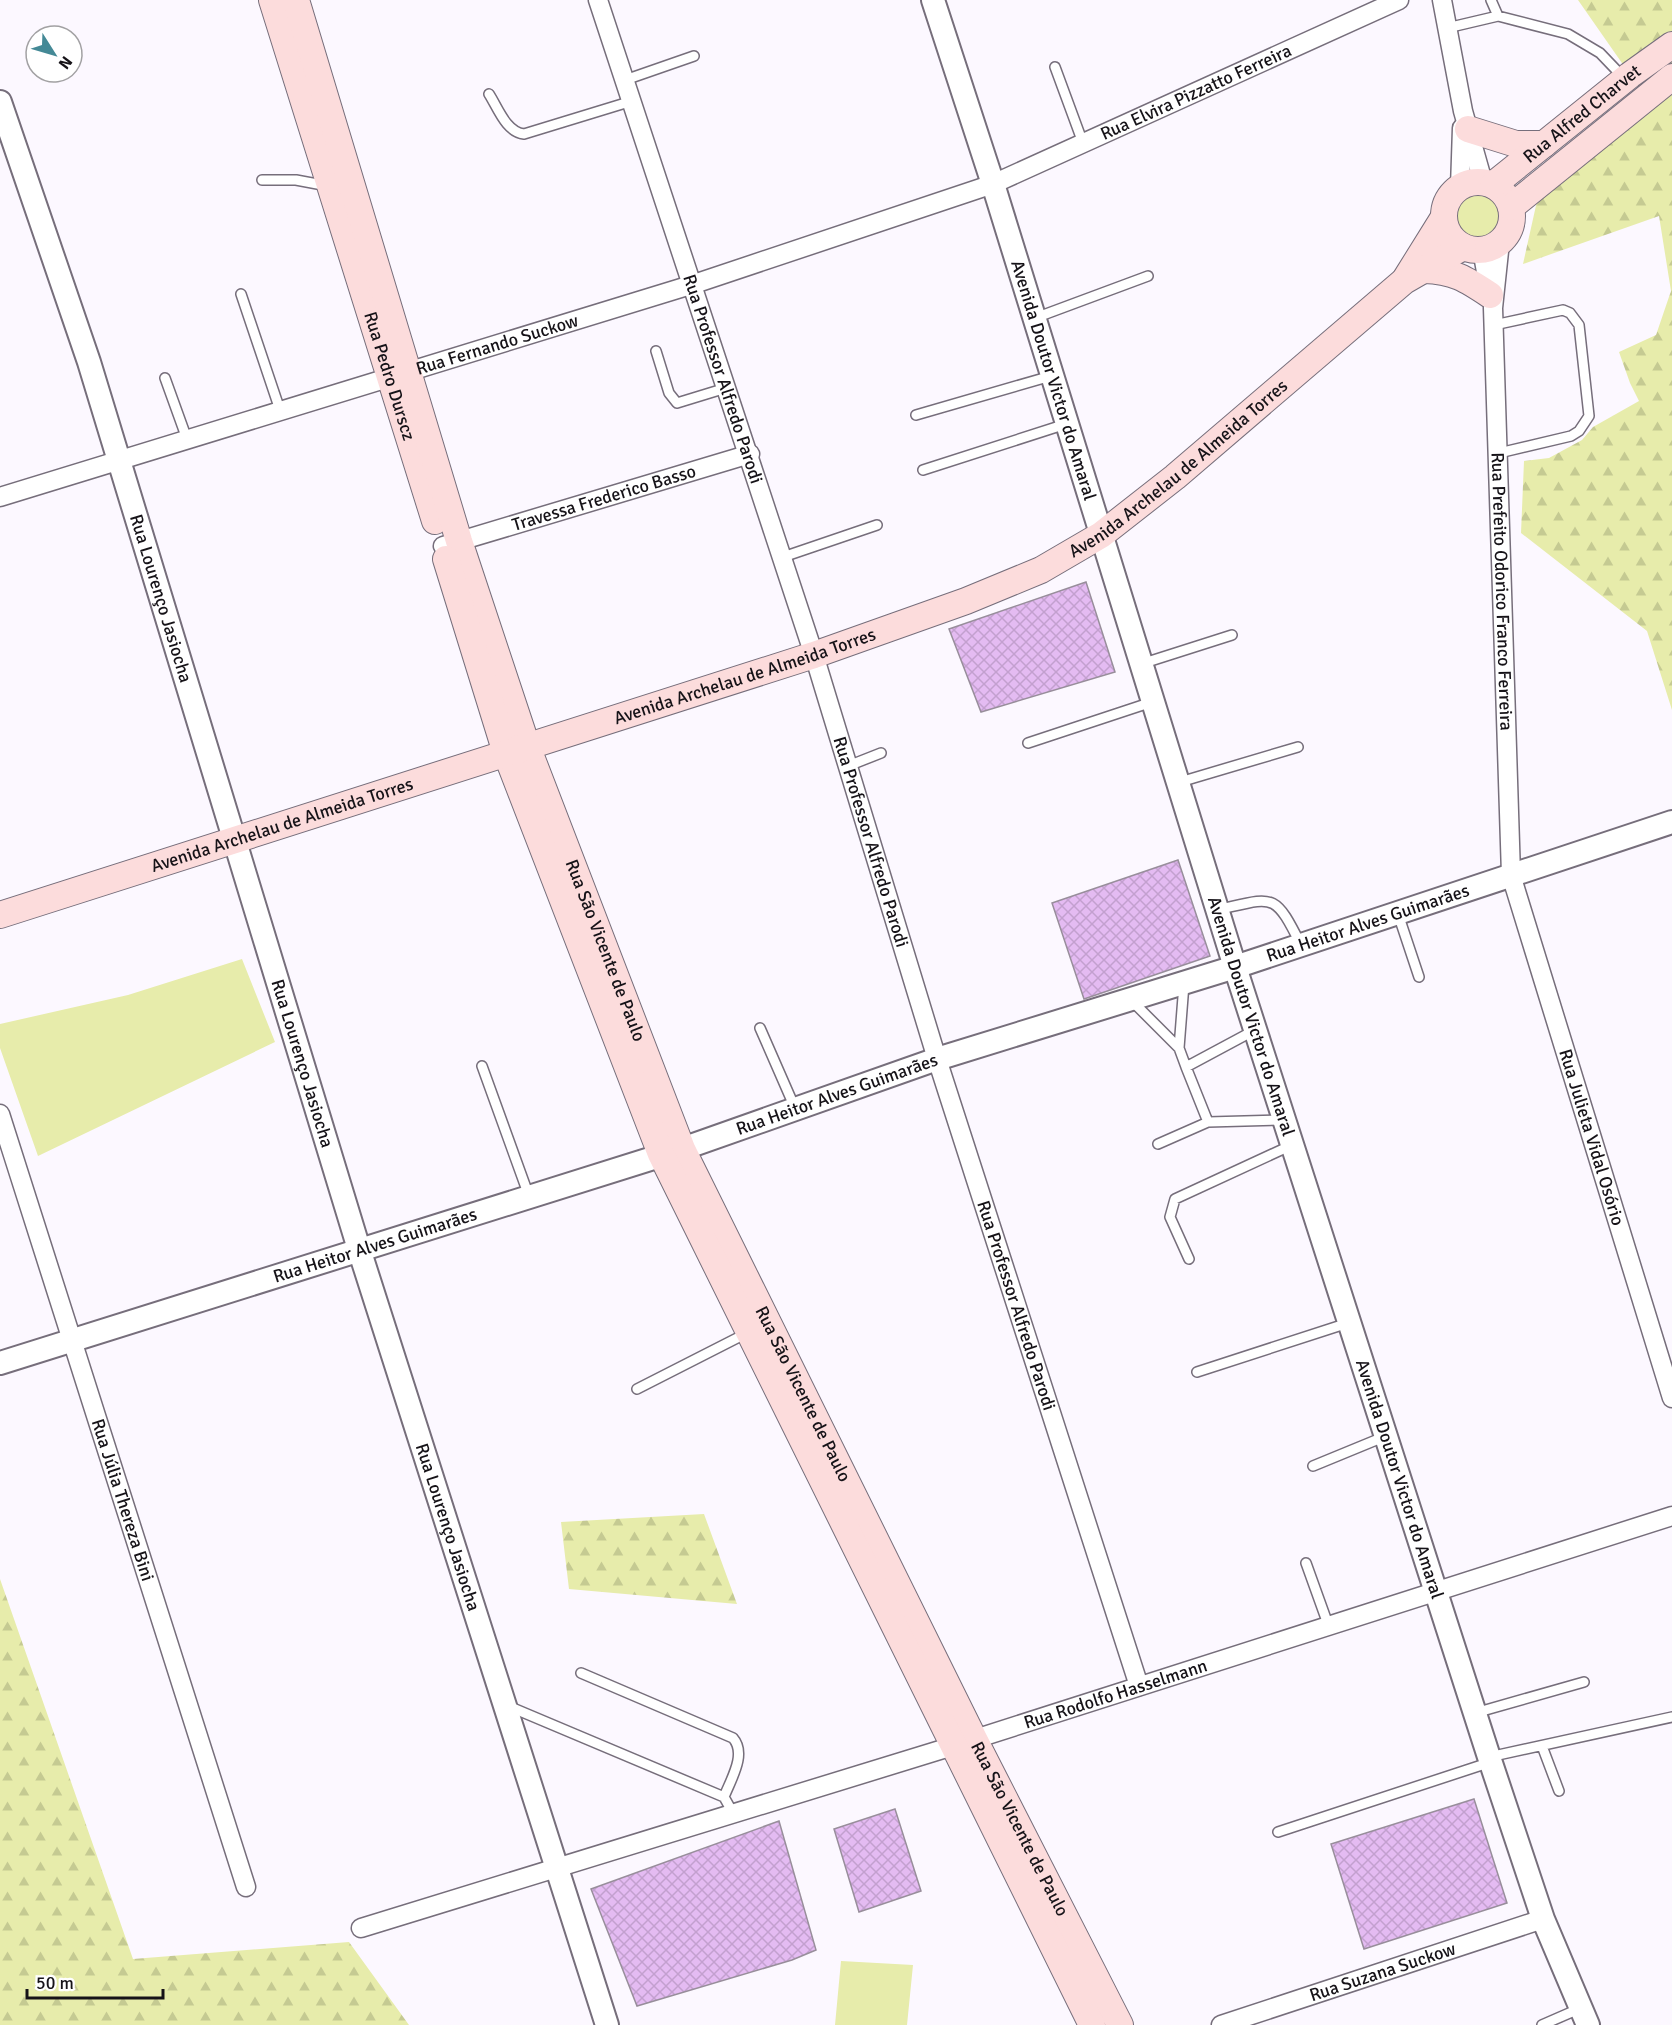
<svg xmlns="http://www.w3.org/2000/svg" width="1672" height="2025" font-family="Signika,sans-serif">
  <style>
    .green { fill: #e7ecab }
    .forest { fill: url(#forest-firs) }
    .building { fill: url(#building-cross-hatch); stroke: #988e9b; stroke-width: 1.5 }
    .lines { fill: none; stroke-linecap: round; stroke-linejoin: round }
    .service-casing { stroke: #766e7b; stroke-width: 12 }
    .minor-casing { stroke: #766e7b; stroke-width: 21 }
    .tertiary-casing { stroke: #766e7b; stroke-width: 26 }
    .secondary-casing { stroke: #766e7b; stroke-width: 28 }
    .service { stroke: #fff; stroke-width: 9 }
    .minor { stroke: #fff; stroke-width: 18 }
    .tertiary { stroke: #fff; stroke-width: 22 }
    .secondary { stroke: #fcdcdc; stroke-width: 26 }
    .labels { text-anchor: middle; stroke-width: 4.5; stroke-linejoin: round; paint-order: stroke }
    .street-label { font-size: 18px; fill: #161318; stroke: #fff }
  </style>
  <defs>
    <pattern id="forest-firs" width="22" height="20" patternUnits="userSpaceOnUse" patternTransform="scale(1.5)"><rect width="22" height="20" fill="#e7ecab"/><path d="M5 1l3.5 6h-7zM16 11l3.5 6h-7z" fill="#c5ca92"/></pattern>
    <pattern id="building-cross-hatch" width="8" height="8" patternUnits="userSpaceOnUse" patternTransform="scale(1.5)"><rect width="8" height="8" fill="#e4bbf2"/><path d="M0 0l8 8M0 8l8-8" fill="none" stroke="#c3a0cf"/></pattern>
  </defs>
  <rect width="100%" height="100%" fill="#fcf8ff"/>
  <!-- green -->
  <path class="green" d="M1454 217a24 24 0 1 1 48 0a24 24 0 1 1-48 0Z
    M242,959L275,1042L38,1156L0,1048V1024L128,995Z
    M841,1961L913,1965L907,2025H835Z"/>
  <!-- forest -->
  <path class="forest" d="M1578,0H1672V710L1647,631L1521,533L1524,461L1549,458L1582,440L1593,427L1639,401L1630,383L1619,352L1656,335L1671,291L1659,216L1523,264L1537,201L1654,109Z
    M704,1514L737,1604L569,1589L561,1522Z
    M0,1579L133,1959L349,1942L409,2025H0Z"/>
  <!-- building -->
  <path class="building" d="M1086,582L1115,672L981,712L949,629Z
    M1178,860L1210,956L1084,999L1052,903Z
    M1474,1799L1507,1903L1364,1949L1331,1844Z
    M895,1809L921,1891L859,1912L834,1829Z
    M779,1821L816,1950L792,1960L637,2006L591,1889Z"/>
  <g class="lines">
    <!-- service casing -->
    <g class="service-casing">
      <path id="service" d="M1491,0L1498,16
        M1447,28L1498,16L1568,34L1600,53L1623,77
        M1055,67L1083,143
        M625,80L694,56
        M489,94C498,108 506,132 524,134L632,101
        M262,180H296L328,186
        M241,294L280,410
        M1035,318L1148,276
        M1494,325L1563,310L1570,313L1579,325L1589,416L1579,431L1571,436L1499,453
        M656,351L669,393L677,403L726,388
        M165,378L187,439
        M916,415L1051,376
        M923,470L1066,424
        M783,557L877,525
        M1141,664L1232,635
        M1028,743L1152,702
        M848,766L881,753
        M1180,782L1298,747
        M1217,910C1274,897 1274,891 1301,945
        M1398,914L1419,977
        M1132,1001L1179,1048L1186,1067
        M760,1028L795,1108
        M1255,1030L1186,1067L1208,1122L1282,1120
        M1179,1048L1184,984
        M482,1066L529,1196
        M1158,1144L1208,1122
        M1189,1259L1170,1217L1175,1199L1292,1145
        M1197,1372L1348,1323
        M637,1389L747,1333
        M1313,1466L1386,1436
        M1306,1563L1329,1627
        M581,1673L733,1738C747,1754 731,1779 724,1797
        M508,1706L724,1797L733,1813
        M1475,1713L1584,1682
        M1542,1746L1559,1791
        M1489,1757L1672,1717
        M1278,1832L1491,1762
        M1542,2025L1581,2008"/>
    </g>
    <!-- minor casing -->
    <g class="minor-casing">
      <g id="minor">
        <path id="s1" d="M598,0L814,655L937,1059L1139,1686"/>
        <path d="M1442,0L1463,111L1483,182"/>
        <path d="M1460,187L1462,128"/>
        <path id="s2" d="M1500,242L1493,308L1511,875L1672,1398"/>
        <path d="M1482,249L1489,289"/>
        <path id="s3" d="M0,497L694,284L993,184L1399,0"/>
        <path id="s4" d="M443,546L750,454"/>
        <path id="s5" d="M0,1114L246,1887"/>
        <path id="s6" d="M361,1928L953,1746L1672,1516"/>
        <path id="s7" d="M1221,2025L1543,1919"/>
      </g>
    </g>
    <!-- tertiary casing -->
    <g class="tertiary-casing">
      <g id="tertiary">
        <path id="s8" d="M933,0L993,184L1235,967L1489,1757L1543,1919L1588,2025"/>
        <path id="s9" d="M0,102L89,362L359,1249L607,2025"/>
        <path id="s10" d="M0,1363L682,1149L937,1059L1235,967L1672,822"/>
      </g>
    </g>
    <!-- secondary casing -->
    <g class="secondary-casing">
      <g id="secondary">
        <path id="s11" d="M272,0L435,521"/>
        <path id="s12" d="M296,0L459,541L527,746L682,1149L974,1739L1120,2025"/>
        <path d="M1468,129L1516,144H1544"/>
        <circle cx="1478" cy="216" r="34"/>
        <path id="s13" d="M1493,185L1630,75L1672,45"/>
        <path d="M1511,207L1672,77"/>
        <path d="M1424,270C1454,271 1466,279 1490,295"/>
        <path d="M1406,278L1444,217"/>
        <path d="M446,559L506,753L661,1154L1092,2025"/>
        <path id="s14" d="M0,915L814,655L966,601L1041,570L1101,535L1175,477L1404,281L1463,247"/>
      </g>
    </g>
    <!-- service -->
    <use href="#service" class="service"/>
    <!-- minor -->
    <use href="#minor" class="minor"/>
    <!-- tertiary -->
    <use href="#tertiary" class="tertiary"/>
    <!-- secondary -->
    <use href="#secondary" class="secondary"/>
  </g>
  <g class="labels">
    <!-- street labels -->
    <g class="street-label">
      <text dy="6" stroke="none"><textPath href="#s3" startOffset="1264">Rua Elvira Pizzatto Ferreira</textPath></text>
      <text dy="6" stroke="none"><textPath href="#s13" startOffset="114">Rua Alfred Charvet</textPath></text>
      <text dy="6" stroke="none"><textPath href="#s3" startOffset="520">Rua Fernando Suckow</textPath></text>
      <text dy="6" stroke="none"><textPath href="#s11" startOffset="394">Rua Pedro Durscz</textPath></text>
      <text dy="6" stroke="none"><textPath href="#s1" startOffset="399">Rua Professor Alfredo Parodi</textPath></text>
      <text dy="6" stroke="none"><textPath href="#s8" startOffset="399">Avenida Doutor Victor do Amaral</textPath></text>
      <text dy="6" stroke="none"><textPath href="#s14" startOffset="1268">Avenida Archelau de Almeida Torres</textPath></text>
      <text dy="6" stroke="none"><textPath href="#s4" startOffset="168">Travessa Frederico Basso</textPath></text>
      <text dy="6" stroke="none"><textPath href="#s2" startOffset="350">Rua Prefeito Odorico Franco Ferreira</textPath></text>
      <text dy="6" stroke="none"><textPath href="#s9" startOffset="522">Rua Lourenço Jasiocha</textPath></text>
      <text dy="6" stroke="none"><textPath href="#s14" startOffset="782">Avenida Archelau de Almeida Torres</textPath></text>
      <text dy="6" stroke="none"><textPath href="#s14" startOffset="296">Avenida Archelau de Almeida Torres</textPath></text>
      <text dy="6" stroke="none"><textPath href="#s1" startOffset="885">Rua Professor Alfredo Parodi</textPath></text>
      <text dy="6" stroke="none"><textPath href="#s10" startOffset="1437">Rua Heitor Alves Guimarães</textPath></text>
      <text dy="6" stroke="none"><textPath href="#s12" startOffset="1000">Rua São Vicente de Paulo</textPath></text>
      <text dy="6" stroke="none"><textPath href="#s8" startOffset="1065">Avenida Doutor Victor do Amaral</textPath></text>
      <text dy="6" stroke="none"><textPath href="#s9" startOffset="1008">Rua Lourenço Jasiocha</textPath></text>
      <text dy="6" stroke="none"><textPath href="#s10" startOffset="879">Rua Heitor Alves Guimarães</textPath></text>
      <text dy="6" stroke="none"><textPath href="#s2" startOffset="908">Rua Julieta Vidal Osório</textPath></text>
      <text dy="6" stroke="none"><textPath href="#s10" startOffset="393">Rua Heitor Alves Guimarães</textPath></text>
      <text dy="6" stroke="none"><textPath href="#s1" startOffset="1371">Rua Professor Alfredo Parodi</textPath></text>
      <text dy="6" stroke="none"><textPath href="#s12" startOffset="1486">Rua São Vicente de Paulo</textPath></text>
      <text dy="6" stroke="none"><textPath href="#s8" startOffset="1551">Avenida Doutor Victor do Amaral</textPath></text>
      <text dy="6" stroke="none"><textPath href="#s5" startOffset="405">Rua Júlia Thereza Bini</textPath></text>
      <text dy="6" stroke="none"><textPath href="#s9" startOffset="1494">Rua Lourenço Jasiocha</textPath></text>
      <text dy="6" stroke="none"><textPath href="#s6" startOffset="790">Rua Rodolfo Hasselmann</textPath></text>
      <text dy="6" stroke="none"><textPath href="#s12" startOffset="1972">Rua São Vicente de Paulo</textPath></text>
      <text dy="6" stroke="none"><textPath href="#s7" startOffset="170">Rua Suzana Suckow</textPath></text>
    </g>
  </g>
  <!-- north arrow -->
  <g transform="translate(54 54) rotate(127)"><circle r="28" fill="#ffffff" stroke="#a2a1a3" stroke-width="1.5"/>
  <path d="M0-4.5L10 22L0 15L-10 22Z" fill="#448996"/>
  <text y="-9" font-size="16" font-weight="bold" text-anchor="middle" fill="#161318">N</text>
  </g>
  <!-- scale -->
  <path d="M27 1989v9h136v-9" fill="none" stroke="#161318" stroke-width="3"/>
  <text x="36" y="1989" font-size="18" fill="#161318" stroke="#ffffff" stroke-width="4.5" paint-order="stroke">50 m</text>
</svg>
